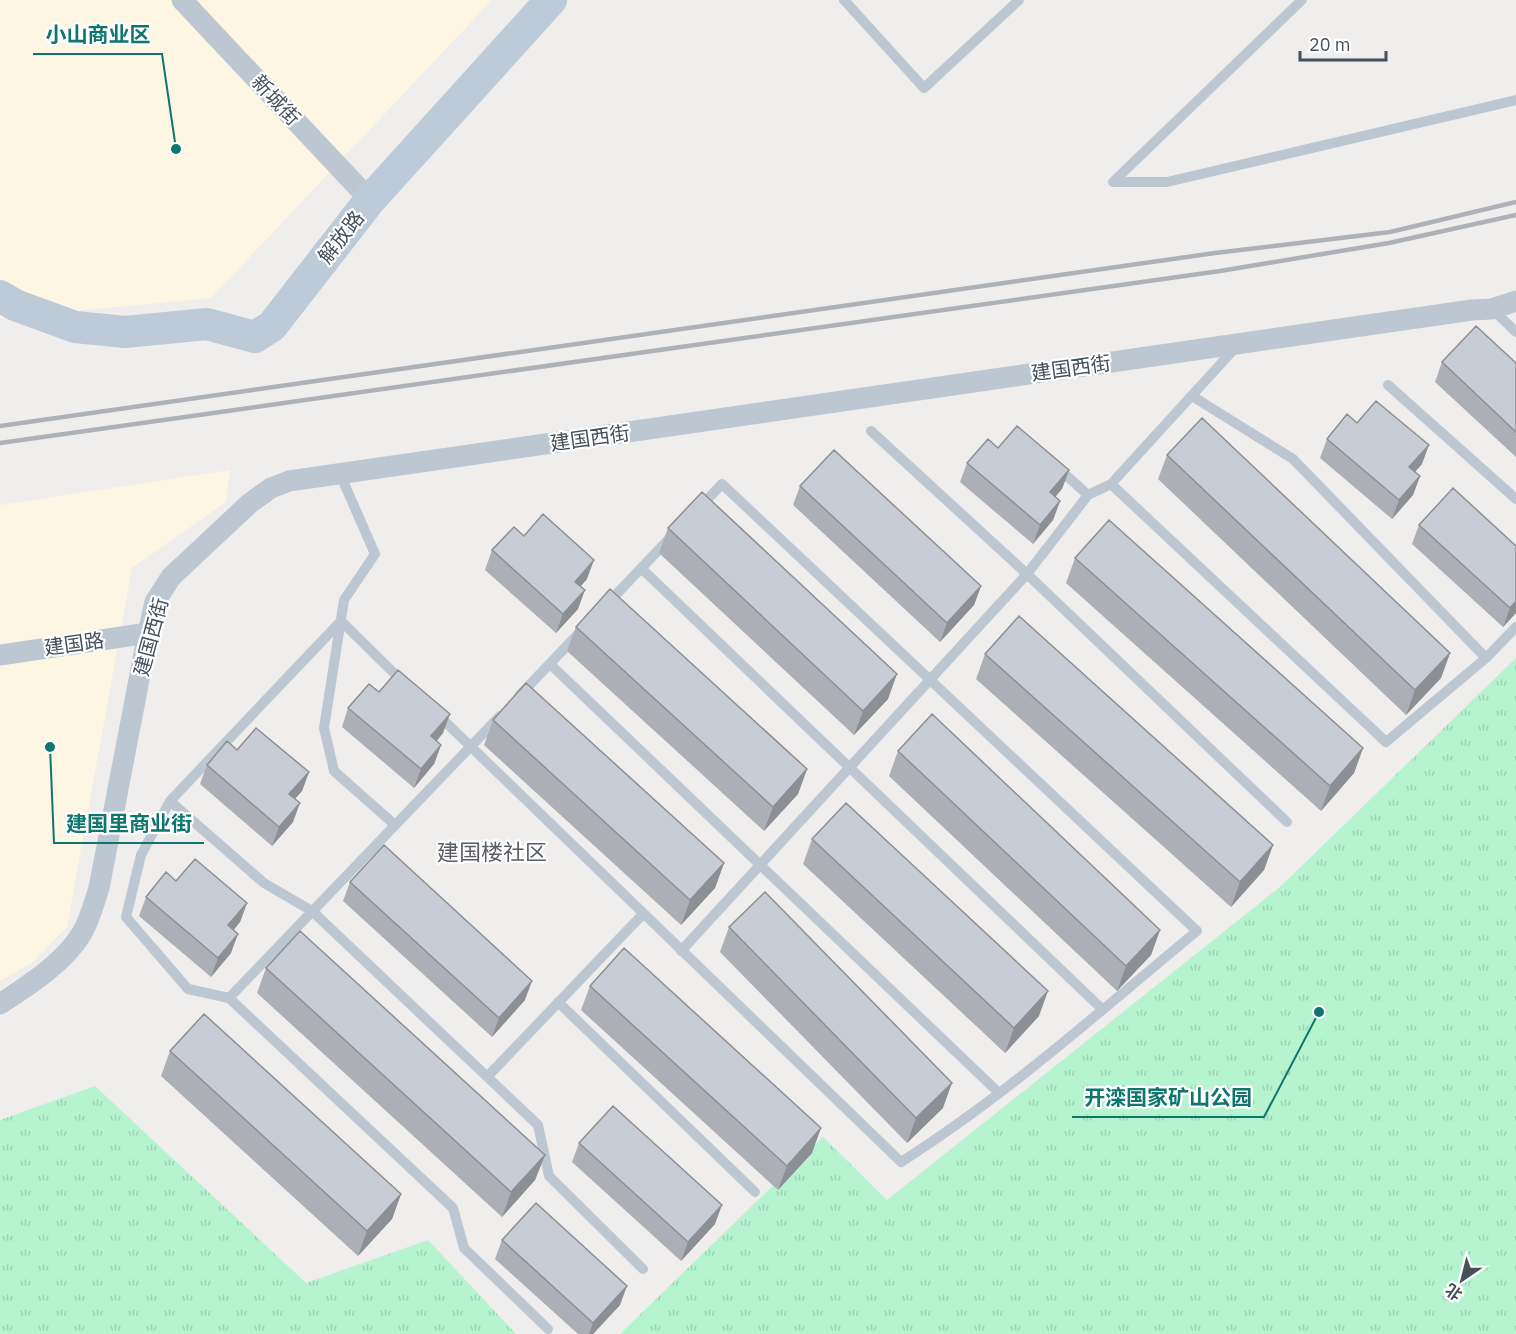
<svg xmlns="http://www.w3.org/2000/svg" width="1516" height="1334" font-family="'IBM Plex Sans','Noto Sans SC',sans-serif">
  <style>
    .commercial { fill: #fdf6e3 }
    .park { fill: url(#park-tufts) }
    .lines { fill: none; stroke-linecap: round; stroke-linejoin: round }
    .lane { stroke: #bcc7d1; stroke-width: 10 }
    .street { stroke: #bcc7d1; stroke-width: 21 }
    .secondary { stroke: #bdcad8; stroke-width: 32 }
    .rail { stroke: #aeb2b8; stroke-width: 4.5 }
    .wall { fill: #acafb6 }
    .shaded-wall { fill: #8c8f94 }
    .building { fill: #c8ccd4; stroke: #8c8f94; stroke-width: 1.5 }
    .labels { text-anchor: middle; stroke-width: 4.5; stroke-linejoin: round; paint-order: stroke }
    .street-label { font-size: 20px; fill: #44505c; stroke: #fff }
    .quarter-label { font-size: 22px; fill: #595d63; stroke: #fff }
    .leader { fill: none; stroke: #0f766e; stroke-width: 2 }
    .callout-dot { fill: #0f766e; stroke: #fff; stroke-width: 2 }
    .callout-label { font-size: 21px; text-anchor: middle; font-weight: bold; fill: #0f766e; stroke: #fff; stroke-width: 4.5; stroke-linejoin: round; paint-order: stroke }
  </style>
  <defs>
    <pattern id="park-tufts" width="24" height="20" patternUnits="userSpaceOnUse" patternTransform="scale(1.5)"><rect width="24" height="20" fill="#b6f3cf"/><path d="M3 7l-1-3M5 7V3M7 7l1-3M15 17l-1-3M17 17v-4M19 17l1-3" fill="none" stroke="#9ed2b4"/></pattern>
  </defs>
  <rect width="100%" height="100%" fill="#f0eded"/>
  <!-- commercial -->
  <path class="commercial" d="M0,0H492L211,298L0,318Z
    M230,470L226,502L132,568L67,927L33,962L0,981V505Z"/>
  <!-- park -->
  <path class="park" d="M1516,658V1334H620L823,1137L887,1200L1281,886Z
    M95,1086L306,1283L428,1240L516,1334H0V1120Z"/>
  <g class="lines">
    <!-- lane -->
    <path class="lane" d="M844,0L924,88L1019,0
      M1302,0L1113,182H1167L1516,100
      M1492,309L1516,332
      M1388,385L1516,499
      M1192,396L1293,459L1486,658L1516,627
      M871,431L1027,574L1287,822
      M1057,467L1088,495
      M340,474L375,554L344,600L324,728L334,771L395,825
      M1111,484L1386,742L1486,658
      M641,568L1102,1009
      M606,605L670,538
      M550,664L999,1093
      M403,682L341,621L170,801L141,855L126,917L188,989L229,998L453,1208L464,1248L548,1329
      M519,696L581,631
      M436,713L901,1162C1007,1095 1101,1010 1197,931L722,484L700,507
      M170,801L264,883L312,911L538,1125L549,1176L643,1269
      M681,951L1027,574L1088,495L1111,484L1237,346
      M229,998L500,716
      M558,1002L755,1192
      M487,1077L643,914"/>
    <!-- street -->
    <path class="street" d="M182,0L370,200
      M0,655L148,633
      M0,1004C29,985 64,963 82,933C90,919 94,903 99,888L148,633L155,602L171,577L250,503L271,488L289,481L1472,310L1492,309L1516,301"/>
    <!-- secondary -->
    <path class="secondary" d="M0,296L15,305L75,327L125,332L207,324L255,337L272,326L370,200L551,0"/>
    <!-- rail -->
    <path class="rail" d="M0,426L1215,253L1390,232L1516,202
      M0,443L1220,271L1389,243L1516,215"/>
  </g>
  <!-- wall -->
  <path class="wall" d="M1442,362L1516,363V457L1435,382Z
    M1357,423L1422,464L1415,472L1420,476L1413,495L1392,519L1320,458L1327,439Z
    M998,448L1069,470L1062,489L1055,497L1060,501L1053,520L1033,544L960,482L967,463Z
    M1167,455L1450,653L1441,678L1406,715L1158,479Z
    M800,486L981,586L974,605L940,642L793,505Z
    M1419,525L1516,546V613L1503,627L1412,544Z
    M668,528L888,699L854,735L659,553Z
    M524,536L587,579L580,586L578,609L556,633L485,570L492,550Z
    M1075,558L1363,748L1354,773L1321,811L1066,583Z
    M576,627L807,769L798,794L764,831L567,651Z
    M985,654L1273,845L1264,870L1231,907L976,679Z
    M379,692L443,733L437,741L441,745L434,764L414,788L342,727L348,708Z
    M493,720L724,863L715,888L681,925L484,745Z
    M237,750L309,772L302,791L295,799L293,822L272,846L200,784L207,765Z
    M898,751L1160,930L1151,955L1117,991L889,776Z
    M812,839L1039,1016L1005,1053L803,864Z
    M176,881L247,903L240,922L234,930L231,953L211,977L139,916L146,897Z
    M350,882L525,1000L492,1037L343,901Z
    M729,927L943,1108L907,1143L720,952Z
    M266,968L545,1155L535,1180L502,1217L257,993Z
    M590,986L812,1153L778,1190L581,1010Z
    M170,1051L401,1194L392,1219L358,1256L161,1076Z
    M579,1143L715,1224L681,1261L572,1162Z
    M502,1240L620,1305L593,1334H578L495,1259Z"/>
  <!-- shaded-wall -->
  <path class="shaded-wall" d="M1429,445L1422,464L1402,486L1409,467Z
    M1069,470L1062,489L1043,511L1050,492Z
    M1420,476L1413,495L1392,519L1399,500Z
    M1060,501L1053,520L1033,544L1040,525Z
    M594,560L587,579L568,601L575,582Z
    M981,586L974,605L940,642L947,623Z
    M585,590L578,609L556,633L563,614Z
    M1516,601V613L1503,627L1510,608Z
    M1450,653L1441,678L1406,715L1415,690Z
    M897,674L888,699L854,735L863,711Z
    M450,714L443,733L424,755L431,736Z
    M441,745L434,764L414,788L421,769Z
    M1363,748L1354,773L1321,811L1330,786Z
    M807,769L798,794L764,831L773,807Z
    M309,772L302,791L282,813L289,794Z
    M300,803L293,822L272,846L279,827Z
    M1273,845L1264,870L1231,907L1240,882Z
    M724,863L715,888L681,925L690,900Z
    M247,903L240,922L221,944L228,925Z
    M1160,930L1151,955L1117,991L1126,966Z
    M238,934L231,953L211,977L218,958Z
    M532,981L525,1000L492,1037L499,1018Z
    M1048,991L1039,1016L1005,1053L1014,1028Z
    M952,1083L943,1108L907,1143L916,1118Z
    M821,1128L812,1153L778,1190L787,1166Z
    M545,1155L535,1180L502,1217L511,1192Z
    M401,1194L392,1219L358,1256L367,1231Z
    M722,1205L715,1224L681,1261L688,1242Z
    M627,1286L620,1305L593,1334H589L593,1323Z"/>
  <!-- building -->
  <path class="building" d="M1476,326L1516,363V432L1442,362Z
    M1376,401L1429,445L1409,467L1420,476L1399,500L1327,439L1347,414L1357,423Z
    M1202,418L1450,653L1415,690L1167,455Z
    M1017,426L1069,470L1050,492L1060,501L1040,525L967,463L988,439L998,448Z
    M834,450L981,586L947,623L800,486Z
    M1453,488L1516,546V601L1510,608L1419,525Z
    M702,492L897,674L863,711L668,528Z
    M543,514L594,560L575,582L585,590L563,614L492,550L514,527L524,536Z
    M1109,520L1363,748L1330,786L1075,558Z
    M610,589L807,769L773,807L576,627Z
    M1019,616L1273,845L1240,882L985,654Z
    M398,670L450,714L431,736L441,745L421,769L348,708L369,684L379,692Z
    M526,683L724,863L690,900L493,720Z
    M932,714L1160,930L1126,966L898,751Z
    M256,728L309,772L289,794L300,803L279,827L207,765L227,741L237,750Z
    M846,803L1048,991L1014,1028L812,839Z
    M384,845L532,981L499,1018L350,882Z
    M195,859L247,903L228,925L238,934L218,958L146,897L166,872L176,881Z
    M765,892L952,1083L916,1118L729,927Z
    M300,931L545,1155L511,1192L266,968Z
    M624,948L821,1128L787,1166L590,986Z
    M204,1014L401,1194L367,1231L170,1051Z
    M613,1106L722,1205L688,1242L579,1143Z
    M536,1203L627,1286L593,1323L502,1240Z"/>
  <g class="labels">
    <!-- street labels -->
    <g class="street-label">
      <text transform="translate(276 100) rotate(47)" y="7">新城街</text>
      <text transform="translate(341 237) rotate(-52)" y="7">解放路</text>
      <text transform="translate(1071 368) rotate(-8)" y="7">建国西街</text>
      <text transform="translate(590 438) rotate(-8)" y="7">建国西街</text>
      <text transform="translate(151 637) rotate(-75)" y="7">建国西街</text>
      <text transform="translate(74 644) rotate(-8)" y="7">建国路</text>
    </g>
    <!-- quarter labels -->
    <g class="quarter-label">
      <text x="492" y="860">建国楼社区</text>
    </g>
  </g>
  <!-- callouts -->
  <path class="leader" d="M176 149L162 54H33M50 747L54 843H204M1319 1012L1264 1117H1072"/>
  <g class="callout-dot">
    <circle cx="176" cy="149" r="6"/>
    <circle cx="50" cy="747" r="6"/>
    <circle cx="1319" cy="1012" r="6"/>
  </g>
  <g class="callout-label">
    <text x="98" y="42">小山商业区</text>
    <text x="129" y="831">建国里商业街</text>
    <text x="1168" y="1105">开滦国家矿山公园</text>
  </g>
  <!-- north arrow -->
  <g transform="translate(1462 1280) rotate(215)" stroke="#ffffff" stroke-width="4.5" paint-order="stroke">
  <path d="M0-4.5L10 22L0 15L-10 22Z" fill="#44505c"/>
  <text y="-9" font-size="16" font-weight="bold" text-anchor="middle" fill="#44505c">北</text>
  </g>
  <!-- scale -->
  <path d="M1300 51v9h86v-9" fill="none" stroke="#44505c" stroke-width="3"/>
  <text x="1309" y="51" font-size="18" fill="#44505c" stroke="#ffffff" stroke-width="4.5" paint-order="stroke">20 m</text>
</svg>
